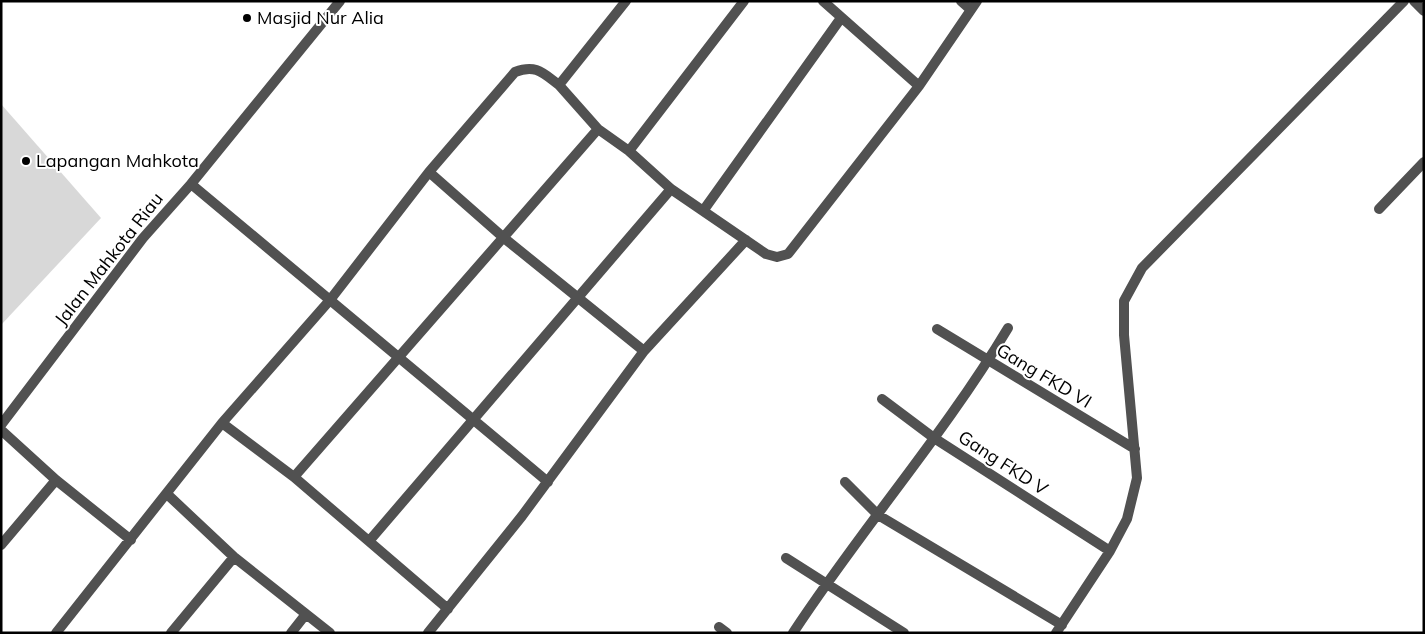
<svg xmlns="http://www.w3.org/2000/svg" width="1425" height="634" font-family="Mulish,sans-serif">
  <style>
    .pitch { fill: #d8d8d8 }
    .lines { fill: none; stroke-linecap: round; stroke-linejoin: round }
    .street { stroke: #515151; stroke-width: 10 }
    .poi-dot { fill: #000; stroke: #fff; stroke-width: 2 }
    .labels { text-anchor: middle; stroke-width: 4; stroke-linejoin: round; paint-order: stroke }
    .poi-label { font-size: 18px; fill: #000; stroke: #fff; text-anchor: start }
    .street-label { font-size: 18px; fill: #000; stroke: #fff }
  </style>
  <rect width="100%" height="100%" fill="#fff"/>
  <!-- pitch -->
  <path class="pitch" d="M1,104L101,218L1,325Z"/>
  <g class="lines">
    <!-- street -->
    <path class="street" d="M823,1L919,86
      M961,1L970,9
      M1414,1L1424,11
      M559,85L598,129L629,151L671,189L766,254L777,257L788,254L919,86L977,1
      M629,151L744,1
      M429,172L504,238L644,351
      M191,184L548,482
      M1379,209L1424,162
      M703,211L841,18
      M937,329L1135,449
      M882,399L934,438L1110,551
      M222,423L294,477L448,609
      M1,425L143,238L191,184L340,1
      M1,430L56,480L131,540
      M294,477L598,129
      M845,482L878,515L1062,625
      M167,494L234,557L330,633
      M370,540L671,189
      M1,545L56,480
      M786,558L904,633
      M719,627L727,633
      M56,633L222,423L330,300L429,172L515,72C536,64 543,73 559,85L626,1
      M171,633L234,557
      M291,633L306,614
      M428,633L522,516L644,351L746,240
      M793,633C861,529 944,435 1008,328
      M1056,633L1110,551L1127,519L1137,478L1124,335V301L1142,268L1404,1"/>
  </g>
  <!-- markers -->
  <g class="poi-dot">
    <circle cx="247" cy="18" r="5"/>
    <circle cx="26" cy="161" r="5"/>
  </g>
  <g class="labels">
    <!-- poi labels -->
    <g class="poi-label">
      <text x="257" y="24">Masjid Nur Alia</text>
      <text x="36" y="167">Lapangan Mahkota</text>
    </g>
    <!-- street labels -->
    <g class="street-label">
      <text transform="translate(109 259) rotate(-52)" y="6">Jalan Mahkota Riau</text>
      <text transform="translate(1044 376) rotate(31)" y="6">Gang FKD VI</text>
      <text transform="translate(1003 463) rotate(33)" y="6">Gang FKD V</text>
    </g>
  </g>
  <!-- border -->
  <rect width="1425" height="634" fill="none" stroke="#000000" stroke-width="5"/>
</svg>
